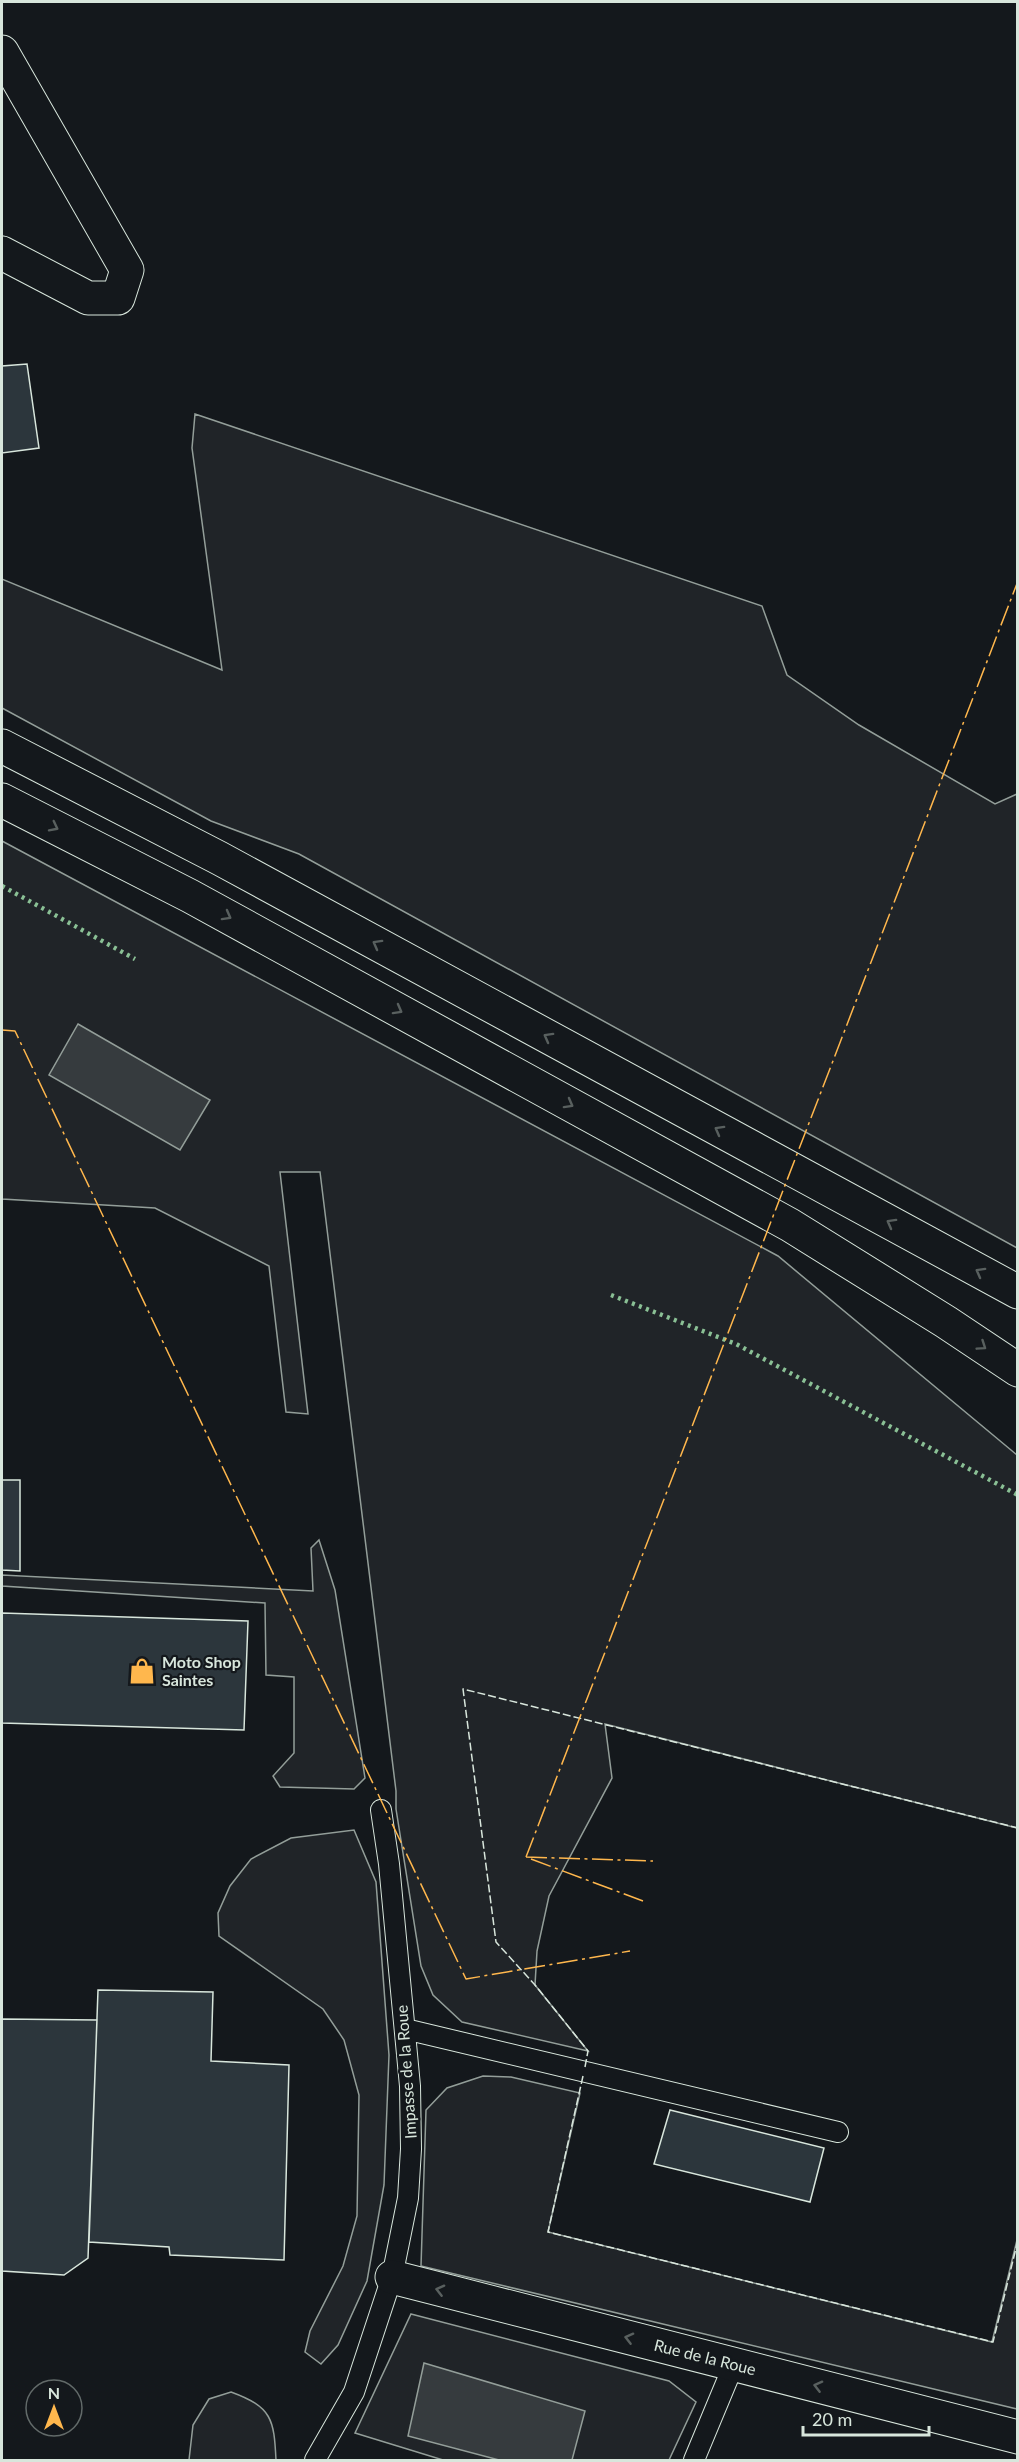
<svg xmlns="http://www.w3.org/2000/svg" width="1019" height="2462" font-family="Lato,sans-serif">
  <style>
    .green { fill: #202428; stroke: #939e99; stroke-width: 1.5 }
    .water { fill: #363b3e; stroke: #939e99; stroke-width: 1.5 }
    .building { fill: #2c363c; stroke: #d8e6dc; stroke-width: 1.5 }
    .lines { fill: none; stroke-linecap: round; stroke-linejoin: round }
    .lane-casing { stroke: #d8e6dc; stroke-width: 22 }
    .street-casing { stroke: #d8e6dc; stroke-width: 35 }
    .highway-casing { stroke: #d8e6dc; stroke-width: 35 }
    .lane { stroke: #14181c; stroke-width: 20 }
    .street { stroke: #14181c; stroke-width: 33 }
    .highway { stroke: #14181c; stroke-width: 33 }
    .hedge { stroke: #8ac095; stroke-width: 4.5; stroke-dasharray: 3 4.5; stroke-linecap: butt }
    .fence { stroke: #d8e6dc; stroke-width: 1.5; stroke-dasharray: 8 3; stroke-linecap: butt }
    .power { stroke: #ffb74d; stroke-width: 1.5; stroke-dasharray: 21 4.5 3 4.5; stroke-linecap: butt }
    .oneway { stroke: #59605f }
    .labels { text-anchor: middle; stroke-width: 4.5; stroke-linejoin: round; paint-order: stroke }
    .poi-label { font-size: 16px; font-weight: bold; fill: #d8e6dc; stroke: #14181c; text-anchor: start }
    .street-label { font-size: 16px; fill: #d8e6dc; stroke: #14181c }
  </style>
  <rect width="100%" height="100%" fill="#14181c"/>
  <!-- green -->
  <path class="green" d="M195,414L762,606L787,675L859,725L995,804L1017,794V1248L299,854L211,821L2,708V579L222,670L192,448Z
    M2,841L778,1256L1017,1455V1828L605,1724L612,1778L549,1896L537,1951L535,1985L588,2051L462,2022L433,1995L421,1966L396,1809V1791L320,1172H280L308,1414L286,1412L269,1266L155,1208L2,1199Z
    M319,1540L335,1590L365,1778L354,1789L280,1787L273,1776L294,1753V1677L266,1675L265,1603L2,1586V1575L313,1591L311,1548Z
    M354,1830L376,1882L389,2055L384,2185L367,2281L338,2345L321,2364L305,2352L310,2331L343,2266L357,2216L359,2095L344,2040L323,2009L219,1936L218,1913L230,1886L251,1859L291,1838Z
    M483,2076L511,2077L580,2093L548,2232L992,2342L1017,2240V2409L421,2266L426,2110L447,2088Z
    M411,2314L669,2381L696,2402L669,2460H443L355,2433Z
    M231,2392C272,2407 274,2419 276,2460H189L193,2425L209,2399Z"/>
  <!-- water -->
  <path class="water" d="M78,1024L210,1100L180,1150L49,1075Z
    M424,2363L585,2411L572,2460H499L408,2436Z"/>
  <!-- building -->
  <path class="building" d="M27,364L39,448L2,453V366Z
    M2,1480H20V1571L2,1570Z
    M2,1613L248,1621L244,1730L2,1723Z
    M98,1990L213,1992L211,2061L289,2065L284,2260L170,2255L169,2247L89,2242Z
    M2,2019L97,2020L88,2258L64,2275L2,2271Z
    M670,2110L824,2148L810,2202L654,2164Z"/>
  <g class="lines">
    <!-- lane casing -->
    <g class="lane-casing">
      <path id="lane" d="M405,2029L838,2132
        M315,2460L354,2392L392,2277L408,2198L411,2149L410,2086L389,1864L381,1810
        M694,2460L734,2364"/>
    </g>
    <!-- street casing -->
    <g class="street-casing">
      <path id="street" d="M2,52L127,270L118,298H88L2,253
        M392,2277L1018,2437"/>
    </g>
    <!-- highway casing -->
    <g class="highway-casing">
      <path id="highway" d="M2,746L219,858L1018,1292
        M2,800L190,896L790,1225L946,1322L1018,1370"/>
    </g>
    <!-- lane -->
    <use href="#lane" class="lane"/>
    <!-- street -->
    <use href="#street" class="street"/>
    <!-- highway -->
    <use href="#highway" class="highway"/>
    <!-- hedge -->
    <path class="hedge" d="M2,886L135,959
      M611,1295L736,1344L1018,1495"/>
    <!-- fence -->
    <path class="fence" d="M585,2067L588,2051L535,1985L496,1942L463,1689L1018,1828
      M583,2076L548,2232L993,2342L1018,2240"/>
    <!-- power -->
    <path class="power" d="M2,1030L15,1031L466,1979L630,1951
      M526,1857L1018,581
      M526,1857L653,1861
      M531,1859L643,1901"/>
  </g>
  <!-- one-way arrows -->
  <defs><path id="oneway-chevron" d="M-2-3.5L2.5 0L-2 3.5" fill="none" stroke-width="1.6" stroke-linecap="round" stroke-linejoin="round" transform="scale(1.5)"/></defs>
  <g class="oneway">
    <use href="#oneway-chevron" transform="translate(54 827) rotate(27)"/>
    <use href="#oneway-chevron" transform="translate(227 916) rotate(29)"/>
    <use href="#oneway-chevron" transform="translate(377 944) rotate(-151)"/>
    <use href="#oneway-chevron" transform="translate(398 1010) rotate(29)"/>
    <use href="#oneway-chevron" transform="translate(548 1037) rotate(-151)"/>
    <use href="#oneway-chevron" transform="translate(569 1104) rotate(29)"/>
    <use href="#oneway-chevron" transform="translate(719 1130) rotate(-151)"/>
    <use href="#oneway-chevron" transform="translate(891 1223) rotate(-151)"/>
    <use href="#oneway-chevron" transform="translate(980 1272) rotate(-151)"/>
    <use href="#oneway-chevron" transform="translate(982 1346) rotate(34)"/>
    <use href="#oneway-chevron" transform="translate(440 2290) rotate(-166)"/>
    <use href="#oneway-chevron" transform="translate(629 2338) rotate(-166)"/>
    <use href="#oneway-chevron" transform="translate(818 2386) rotate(-166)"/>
  </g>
  <!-- icons -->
  <defs>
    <g id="shop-bare" transform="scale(2.07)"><path d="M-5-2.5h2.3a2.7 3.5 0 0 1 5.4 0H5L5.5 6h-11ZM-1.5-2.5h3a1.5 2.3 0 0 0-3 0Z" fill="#ffb74d" stroke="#14181c" stroke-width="2.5" paint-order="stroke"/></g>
  </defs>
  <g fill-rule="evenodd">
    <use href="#shop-bare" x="142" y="1671"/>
  </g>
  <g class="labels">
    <!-- poi labels -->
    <g class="poi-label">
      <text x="162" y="1668">Moto Shop<tspan x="162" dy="18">Saintes</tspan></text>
    </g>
    <!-- street labels -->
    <g class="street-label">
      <text transform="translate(406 2072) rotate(-94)" y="6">Impasse de la Roue</text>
      <text transform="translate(705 2357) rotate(14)" y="6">Rue de la Roue</text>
    </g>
  </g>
  <!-- border -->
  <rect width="1019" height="2462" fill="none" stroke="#d8e6dc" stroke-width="6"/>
  <!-- north arrow -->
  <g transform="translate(54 2408)"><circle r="28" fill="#14181c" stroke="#626a69" stroke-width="1.5"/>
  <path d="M0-4.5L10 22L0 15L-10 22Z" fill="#ffb74d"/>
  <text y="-9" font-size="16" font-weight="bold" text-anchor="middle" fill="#d8e6dc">N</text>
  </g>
  <!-- scale -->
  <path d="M803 2426v9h126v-9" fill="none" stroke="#d8e6dc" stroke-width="3"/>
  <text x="812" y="2426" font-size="18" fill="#d8e6dc" stroke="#14181c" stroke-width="4.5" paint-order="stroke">20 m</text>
</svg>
